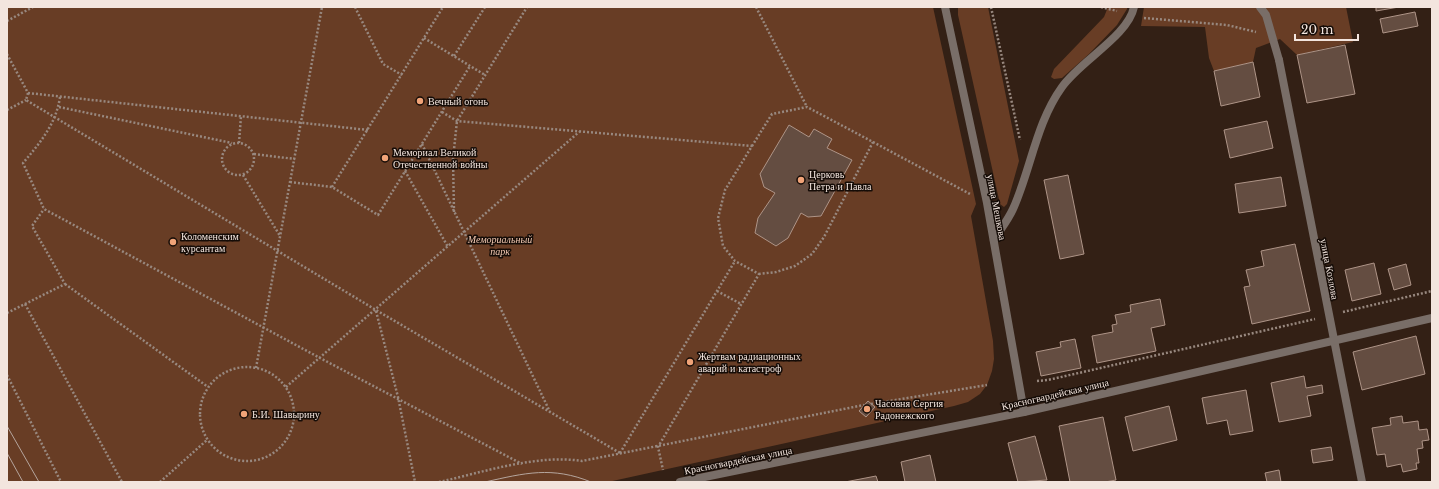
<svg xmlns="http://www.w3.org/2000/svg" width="1439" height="489" font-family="'Libre Baskerville',serif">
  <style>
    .green { fill: #683d25 }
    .building { fill: #644d41; stroke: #ae9487 }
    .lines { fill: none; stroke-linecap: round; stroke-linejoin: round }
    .path { stroke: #98887f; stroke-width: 2.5; stroke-dasharray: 2 2; stroke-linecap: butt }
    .service { stroke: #796e68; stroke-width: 8 }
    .minor { stroke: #796e68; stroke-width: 8 }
    .tertiary { stroke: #796e68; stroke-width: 8 }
    .tram { stroke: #b5a59d; stroke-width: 1 }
    .poi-dot { fill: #f0a378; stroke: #150c07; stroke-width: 1.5 }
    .labels { text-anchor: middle; stroke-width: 3; stroke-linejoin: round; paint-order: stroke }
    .poi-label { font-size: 10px; fill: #f3e5de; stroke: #150c07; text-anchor: start }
    .street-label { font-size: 10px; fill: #f3e5de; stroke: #150c07 }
    .park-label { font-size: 10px; font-style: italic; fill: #f4cab3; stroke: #150c07 }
  </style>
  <rect width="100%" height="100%" fill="#332015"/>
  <!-- green -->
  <path class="green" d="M7,7H933L976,204L971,216L993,341L994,359L992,371L987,385L980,394L968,402L954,406L608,482H7Z
    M958,7H988L1019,161L1007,204L1004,207L1000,204L958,15Z
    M1108,7H1127V9L1117,25L1089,54L1062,78L1054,79L1051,77L1054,69L1104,17Z
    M1144,7H1346L1353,42L1297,55L1280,39L1256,48L1253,62L1214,71L1209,58L1205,27L1141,26Z"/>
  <!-- building -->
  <path class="building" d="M1376,7H1399L1376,11Z
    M1415,12L1418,26L1383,33L1380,19Z
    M1345,45L1355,94L1307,103L1297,55Z
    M1253,62L1260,97L1221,106L1214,71Z
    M1267,121L1273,148L1230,158L1224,130Z
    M789,125L809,137L814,129L832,139L827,148L852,160L821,216L808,217L801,213L788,238L776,246L755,233L758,218L775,193L764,187L760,174Z
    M1068,175L1084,254L1060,259L1044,180Z
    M1281,177L1286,206L1239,213L1235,184Z
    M1295,244L1310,311L1252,324L1244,287L1250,286L1246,270L1264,266L1261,251Z
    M1374,263L1381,294L1352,301L1345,270Z
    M1406,264L1411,285L1394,290L1388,269Z
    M1160,299L1165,325L1151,328L1156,351L1097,363L1092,336L1113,332L1112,325L1117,324L1115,315L1131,312L1130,305Z
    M1416,336L1425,374L1362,390L1353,352Z
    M1075,339L1081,368L1041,376L1036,352L1061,347L1060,342Z
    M1304,376L1306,388L1322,385L1323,393L1307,396L1311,416L1279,422L1271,383Z
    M1246,390L1253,431L1230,435L1227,420L1207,424L1202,398Z
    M868,401L875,407L866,417L859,411Z
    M1169,406L1177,440L1133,451L1125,417Z
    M1402,416L1403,423L1418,421L1419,430L1427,429L1429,440L1422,441L1423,448L1417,449L1419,463H1416L1417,469L1403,472L1401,464L1387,467L1385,454L1377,455L1372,428L1391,425L1390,418Z
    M1103,417L1116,480L1105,482H1070L1059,426Z
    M1035,436L1047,480L1018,482L1008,443Z
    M1331,447L1333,460L1313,463L1311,450Z
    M930,455L936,482H905L901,462Z
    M1279,470L1281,482H1267L1265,473Z
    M876,476L878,482H845Z"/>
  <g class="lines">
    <!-- path -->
    <path class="path" d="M355,7L383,64L402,75
      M756,7L807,107
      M991,7L1020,140
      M1101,7L1117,11
      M1144,18L1227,25L1256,32
      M7,21L33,7
      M424,38L485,75
      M7,54L28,93
      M454,56L485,7
      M28,93L26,100L376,310L620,453
      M28,93L368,130
      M60,97C56,124 40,143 23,163L44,209L320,358L522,464
      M59,107L232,143
      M7,110L26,100
      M442,112L457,121L752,146L725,190L718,218L723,246L735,261L759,274L658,447L663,470
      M873,142L970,194
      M222 159a16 16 0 1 1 32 0a16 16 0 1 1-32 0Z
      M239,143L241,116
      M422,144L550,412
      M752,146L772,114L807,107L873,142L824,237L812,254L795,266L776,272L759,274
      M254,154L295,159
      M405,171L448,247
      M243,175L280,236
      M290,182L332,187L378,215L470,66
      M332,187L443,7
      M454,212L453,159L457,121L527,7
      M65,284L208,387
      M717,291L741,304
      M25,304L122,482
      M376,311L398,397L415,482
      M1343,312L1432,291
      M7,313L65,284L32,226L44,209
      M200 414a47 47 0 1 1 94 0a47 47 0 1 1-94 0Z
      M256,368L322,7
      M7,375L61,482
      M1037,381L1048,380L1315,319
      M286,387L579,132
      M871,404L987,385
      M620,453L735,261
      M160,482L207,440
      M439,482C484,472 537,454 582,461L864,405"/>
    <!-- service -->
    <path class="service" d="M1260,7L1266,15L1279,60
      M994,240C1000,230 1008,220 1013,209C1031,169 1036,123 1062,87C1080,61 1128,36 1134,7"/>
    <!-- minor -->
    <path class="minor" d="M945,7L987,203L1024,412
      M1279,60L1362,482"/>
    <!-- tertiary -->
    <path class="tertiary" d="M680,482L1024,412L1432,318"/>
    <!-- tram -->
    <path class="tram" d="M7,426L39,482
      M7,453L23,482
      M485,482C525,473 552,466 591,482
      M533,482H555"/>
  </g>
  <!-- markers -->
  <g class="poi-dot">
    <circle cx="420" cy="101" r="4"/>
    <circle cx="385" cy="158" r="4"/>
    <circle cx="801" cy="180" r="4"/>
    <circle cx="173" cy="242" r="4"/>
    <circle cx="690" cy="362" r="4"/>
    <circle cx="867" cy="409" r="4"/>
    <circle cx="244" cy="414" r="4"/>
  </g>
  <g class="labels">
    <!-- poi labels -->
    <g class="poi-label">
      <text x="428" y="105">Вечный огонь</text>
      <text x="393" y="156">Мемориал Великой<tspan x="393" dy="12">Отечественной войны</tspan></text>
      <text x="809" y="178">Церковь<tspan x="809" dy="12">Петра и Павла</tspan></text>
      <text x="181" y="240">Коломенским<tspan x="181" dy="12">курсантам</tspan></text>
      <text x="698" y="360">Жертвам радиационных<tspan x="698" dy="12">аварий и катастроф</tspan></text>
      <text x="875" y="407">Часовня Сергия<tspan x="875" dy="12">Радонежского</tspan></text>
      <text x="252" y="418">Б.И. Шавырину</text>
    </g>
    <!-- street labels -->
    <g class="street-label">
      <text transform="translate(997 207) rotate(79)" y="4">улица Мешкова</text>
      <text transform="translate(1330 269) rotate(79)" y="4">улица Козлова</text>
      <text transform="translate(1055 394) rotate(-13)" y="4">Красногвардейская улица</text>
      <text transform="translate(738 460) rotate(-11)" y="4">Красногвардейская улица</text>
    </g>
    <!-- park labels -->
    <g class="park-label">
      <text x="500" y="243">Мемориальный<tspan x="500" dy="12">парк</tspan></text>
    </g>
  </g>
  <!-- border -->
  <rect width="1439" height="489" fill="none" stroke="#f3e5de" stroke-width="16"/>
  <!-- scale -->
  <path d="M1295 34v6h63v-6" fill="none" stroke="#f3e5de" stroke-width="2"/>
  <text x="1301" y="34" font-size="12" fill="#f3e5de" stroke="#150c07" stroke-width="3" paint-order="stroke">20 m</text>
</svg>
